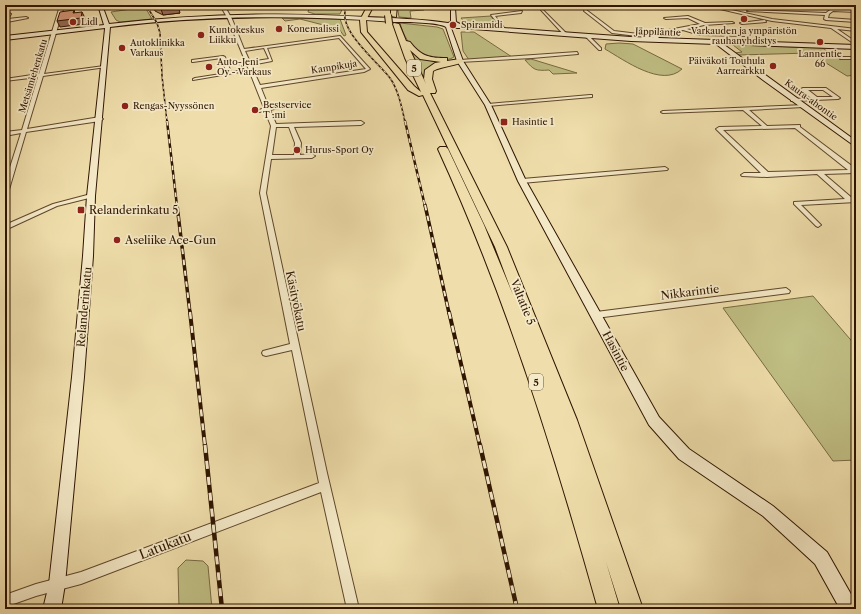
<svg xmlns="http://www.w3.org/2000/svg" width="861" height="614" font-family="'Libre Caslon Text',serif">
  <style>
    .green { fill: #c0bf84; stroke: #786a42 }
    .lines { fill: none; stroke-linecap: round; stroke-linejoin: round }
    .street-casing { stroke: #5f462b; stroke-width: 2 }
    .secondary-casing { stroke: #2f1400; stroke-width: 2 }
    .highway-casing { stroke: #2f1400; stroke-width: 2 }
    .street { fill: #f5eac8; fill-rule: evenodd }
    .secondary { fill: #f5eac8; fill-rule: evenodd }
    .highway { fill: #efdeab; fill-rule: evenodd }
    .rail-far4-casing { stroke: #2f1400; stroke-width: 1.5 }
    .rail-far3-casing { stroke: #2f1400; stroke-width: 2.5 }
    .rail-far2-casing { stroke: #2f1400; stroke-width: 3.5 }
    .rail-far1-casing { stroke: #2f1400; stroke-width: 4 }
    .rail-casing { stroke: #2f1400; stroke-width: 4.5 }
    .rail-far4 { stroke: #f5eac8; stroke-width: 1; stroke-dasharray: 2.5; stroke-linecap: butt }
    .rail-far3 { stroke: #f5eac8; stroke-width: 1.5; stroke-dasharray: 4.5; stroke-linecap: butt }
    .rail-far2 { stroke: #f5eac8; stroke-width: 2; stroke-dasharray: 5.5; stroke-linecap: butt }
    .rail-far1 { stroke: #f5eac8; stroke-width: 2.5; stroke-dasharray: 7; stroke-linecap: butt }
    .rail { stroke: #f5eac8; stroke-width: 3; stroke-dasharray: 8; stroke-linecap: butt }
    .highway-bridge-casing { stroke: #2f1400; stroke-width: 8; stroke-linecap: butt }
    .highway-bridge { stroke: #efdeab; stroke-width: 6 }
    .wall { fill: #b88369; stroke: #2f1400 }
    .shaded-wall { fill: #966a55; stroke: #2f1400 }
    .building { fill: #d6987a; stroke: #2f1400 }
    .poi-dot { fill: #8f2418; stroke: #f5eac8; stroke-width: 1.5 }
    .labels { text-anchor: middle; stroke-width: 3.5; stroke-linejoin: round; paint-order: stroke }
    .far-poi-label { font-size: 9px; fill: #2f1400; stroke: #f5eac8; text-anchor: start }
    .far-street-label { font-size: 9px; fill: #2f1400; stroke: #f5eac8 }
    .shield { fill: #f5eac8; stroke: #6a543c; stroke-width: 1 }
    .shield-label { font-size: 10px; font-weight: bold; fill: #2f1400 }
    .poi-label { font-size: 11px; fill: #2f1400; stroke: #f5eac8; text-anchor: start }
    .street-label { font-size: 11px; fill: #2f1400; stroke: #f5eac8 }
    .near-street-label { font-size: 13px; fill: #2f1400; stroke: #f5eac8 }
  </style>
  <rect width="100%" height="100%" fill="#efdeab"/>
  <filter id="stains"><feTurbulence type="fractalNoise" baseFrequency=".005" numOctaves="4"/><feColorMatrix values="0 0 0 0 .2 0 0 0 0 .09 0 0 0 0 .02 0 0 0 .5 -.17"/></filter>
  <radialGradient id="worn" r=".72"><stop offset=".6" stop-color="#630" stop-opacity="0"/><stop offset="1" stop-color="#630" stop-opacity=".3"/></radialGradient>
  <!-- green -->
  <path class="green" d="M308,5H344L340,14H315L308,12L309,8Z
    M397,5H404L406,7L424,6V10L410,11L411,18L399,17Z
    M145,7L152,19L120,22L116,20L111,12Z
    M491,16L498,27L466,24L461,18Z
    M282,18L340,19L346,35L344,36L339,29L300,19L285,21Z
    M400,23L437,27L443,29L454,57C449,60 444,60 439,59C418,59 405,42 400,23Z
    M461,32H474L512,57L469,60L463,51Z
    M619,43L633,44L682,69C662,88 624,60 605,49L606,44Z
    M733,45L823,48L829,53L824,54L826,57L856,58V75L847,76L810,53L738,55L735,53L742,52Z
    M408,47L417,57L440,63L427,69L430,90Z
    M531,59L577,73L553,74L549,70C535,71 534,70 525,60Z
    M813,296L856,346V460L833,461L723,308Z
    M186,560L203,561L208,566L212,609H179L178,568Z"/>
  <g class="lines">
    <!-- street casing -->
    <g class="street-casing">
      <path id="street" d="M51,5H56L63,9L44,74L104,66L106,67L43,76L27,129L100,117L103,119L100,121L26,132L8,193L5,195V183L21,133L5,136V132L22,130L38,77L5,81V79L39,74L59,9Z
        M220,5H224L232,19L244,49L340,36L370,69L364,72L261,88L269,108L285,105L287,106L270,110L276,124L361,121L364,123L361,125L294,127L301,143L300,155L312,154L315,156L312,158L271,159L266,193L327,473L359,609H347L321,492L81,584L36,596L5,607V595L36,584L81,572L319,483L292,350L266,356L263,355L262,353L263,351L290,344L260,193L271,126L265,111L259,112L257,111L264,108L247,65L242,66L240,65L246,63L228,19ZM339,38L366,69L260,85L251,65L272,61L267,48ZM264,48L269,59L250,62L245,51ZM276,127H289L295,143L294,155H272Z
        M703,5H709L772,19L856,29V31L837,29L856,42V45L831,28L772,21Z
        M832,5L834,6V9L856,10V12L833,11L829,14L828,18L856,20V22L826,20L824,19L825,15L747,11L749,10L826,13L830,10V6Z
        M585,9L614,31L655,36L663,31L700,24L688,18L666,19L664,18L688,16L705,23L732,22L734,23L704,25L687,29L700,33L749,34L751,35L749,36L700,35L683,30L665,33L659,37L655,41L653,40L654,38L612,33L584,11Z
        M541,10H543L566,33V35H564Z
        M5,11L11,14L8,19L26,17L28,18L7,22L5,24V19L7,14L5,13Z
        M522,11L521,13L495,16L505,29L503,30L491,15Z
        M765,20L766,22L742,24L740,23Z
        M586,35H588L601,48V50H599L586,37Z
        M577,52L578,54L532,58L460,62L458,61L460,60Z
        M223,56L225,57L231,72L244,70L246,71L193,80V79L195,78L227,73L221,58L193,62H192V60Z
        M841,57H856V59H840Z
        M803,88H826L840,98L838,99L791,101V99H793L811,98L801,90V89ZM808,90H823L833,97H817Z
        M590,95H592V97L488,106L486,105L488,104Z
        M805,105V107H803L749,110L767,126L800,125V127L856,169V173L824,174L852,198H856V202L801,205L821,225L818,227L816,226L794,204V202L845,199L817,174L767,177L742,176L741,175L744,173H761L716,129L719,127L762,126L743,110L663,113L661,112L663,111ZM795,128L848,170L768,172L723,130Z
        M665,167L668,169L667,170L522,183L519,181L522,179Z
        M91,194L93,195V197L57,206L5,230V225L53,204Z
        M786,288L790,291L789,293L596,318L592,315L596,312Z"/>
    </g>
    <!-- secondary casing -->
    <g class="secondary-casing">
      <path id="secondary" d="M98,5H102L109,24C195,14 280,12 366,17C393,18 421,19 448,23L451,22V8L448,5H453L455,8L456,22L462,25L631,37L856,45V49L723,44L856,141V147L763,80L716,44L631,41L460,28H451L463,61L491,105L526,181L659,417L689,449L773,506L827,552L856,603V609H840L815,564L763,516L679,459L649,425L518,181L485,105L457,61L446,27C438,22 406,22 395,22C299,15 205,15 110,27L95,196L93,256L84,377L65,584L61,609H43L49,584L72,377L83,256L87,196L105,29V28L5,40V36L104,25Z"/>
    </g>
    <!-- highway casing -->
    <g class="highway-casing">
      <path id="highway" d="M368,5H374L366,20L367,32L414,86L421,92L405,58L393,24L394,23L399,24L406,41L410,42C420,55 428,58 444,58H447V61L460,59L464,61C457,66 442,66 433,71L432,79L436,91L435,93H430L507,247L577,420L643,609H621L606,562L620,609H598C554,452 506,297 438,149L440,147H446L448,149L484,225L513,295L495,247L423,95L419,96L408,90L361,32L360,20ZM410,50L420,59L441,62L435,63L425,70L424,79L426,84Z
        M391,5H397L396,17L391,16Z"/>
    </g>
    <!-- street -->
    <use href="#street" class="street"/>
    <!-- secondary -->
    <use href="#secondary" class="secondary"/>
    <!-- highway -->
    <use href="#highway" class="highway"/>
    <!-- rail-far4 casing -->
    <g class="rail-far4-casing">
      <path id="rail-far4" d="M146,5L157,23L160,33L162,76L167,122
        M348,5C332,26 378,62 390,78C398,89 402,108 405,122"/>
    </g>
    <!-- rail-far3 casing -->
    <g class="rail-far3-casing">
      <path id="rail-far3" d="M167,121L177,206
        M405,121L425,206"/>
    </g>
    <!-- rail-far2 casing -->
    <g class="rail-far2-casing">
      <path id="rail-far2" d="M177,205L190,313
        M425,205L449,313"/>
    </g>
    <!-- rail-far1 casing -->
    <g class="rail-far1-casing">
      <path id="rail-far1" d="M190,312L205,446
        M449,312L480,446"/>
    </g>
    <!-- rail casing -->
    <g class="rail-casing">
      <path id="rail" d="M205,445L222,609
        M480,445L517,609"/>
    </g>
    <!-- rail-far4 -->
    <use href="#rail-far4" class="rail-far4"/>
    <!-- rail-far3 -->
    <use href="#rail-far3" class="rail-far3"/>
    <!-- rail-far2 -->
    <use href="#rail-far2" class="rail-far2"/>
    <!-- rail-far1 -->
    <use href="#rail-far1" class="rail-far1"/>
    <!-- rail -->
    <use href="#rail" class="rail"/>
    <!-- highway-bridge casing -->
    <g class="highway-bridge-casing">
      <path id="highway-bridge" d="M388,15L389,23"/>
    </g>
    <!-- highway-bridge -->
    <use href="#highway-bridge" class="highway-bridge"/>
  </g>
  <!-- wall -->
  <path class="wall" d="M153,5L180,13L163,15L155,11Z"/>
  <!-- shaded-wall -->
  <path class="shaded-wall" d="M178,5L180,13L163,15L161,9Z
    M74,10L76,16L82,12L85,18L84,24L60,27L57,21L73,13Z"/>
  <!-- building -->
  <path class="building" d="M153,5H178V7L161,9Z
    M74,10L73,13L82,12L81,18L57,21L60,12Z"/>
  <!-- markers -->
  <g class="poi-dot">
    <circle cx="744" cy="19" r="4"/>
    <circle cx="73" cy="22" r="4"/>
    <circle cx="453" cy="25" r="4"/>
    <circle cx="279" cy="29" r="4"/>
    <circle cx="201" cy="35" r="4"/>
    <circle cx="820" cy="42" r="4"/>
    <circle cx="122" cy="48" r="4"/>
    <circle cx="773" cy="66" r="4"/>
    <circle cx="209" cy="67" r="4"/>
    <circle cx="125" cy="106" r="4"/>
    <circle cx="255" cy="110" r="4"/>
    <rect x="500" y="118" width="8" height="8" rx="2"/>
    <circle cx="297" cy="150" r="4"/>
    <rect x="77" y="206" width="8" height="8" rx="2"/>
    <circle cx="117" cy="240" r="4"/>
  </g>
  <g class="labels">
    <!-- far-poi labels -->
    <g class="far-poi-label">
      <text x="81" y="25">Lidl</text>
      <text x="461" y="28">Spiramidi</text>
      <text x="287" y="32">Konemalissi</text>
      <text x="209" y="33">Kuntokeskus<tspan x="209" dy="10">Liikku</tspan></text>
      <text x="744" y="34" text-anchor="middle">Varkauden ja ympäristön<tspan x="744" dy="10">rauhanyhdistys</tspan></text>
      <text x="130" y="46">Autoklinikka<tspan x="130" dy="10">Varkaus</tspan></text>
      <text x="820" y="57" text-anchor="middle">Lannentie<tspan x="820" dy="10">66</tspan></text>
      <text x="765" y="64" text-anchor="end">Päiväkoti Touhula<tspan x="765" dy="10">Aarrearkku</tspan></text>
      <text x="217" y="65">Auto-Jeni<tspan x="217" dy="10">Oy - Varkaus</tspan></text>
      <text x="263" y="108">Bestservice<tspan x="263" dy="10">T :mi</tspan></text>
      <text x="133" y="109">Rengas-Nyyssönen</text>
      <text x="512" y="125">Hasintie 1</text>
      <text x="305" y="153">Hurus-Sport Oy</text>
    </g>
    <!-- far-street labels -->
    <g class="far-street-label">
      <text transform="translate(658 32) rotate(2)" y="3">Jäppiläntie</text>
      <text transform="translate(334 67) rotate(-9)" y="3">Kampikuja</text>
      <text transform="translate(33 76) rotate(-73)" y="3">Metsämiehenkatu</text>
      <text transform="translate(811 100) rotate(36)" y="3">Kaura-ahontie</text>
    </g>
    <!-- shield labels -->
    <g class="shield">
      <rect x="407" y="60" width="14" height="16" rx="3"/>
      <rect x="529" y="374" width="14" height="16" rx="3"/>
    </g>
    <g class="shield-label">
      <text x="414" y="72">5</text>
      <text x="536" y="386">5</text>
    </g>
    <!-- poi labels -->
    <g class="poi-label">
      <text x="89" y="214">Relanderinkatu 5</text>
      <text x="125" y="244">Aseliike Ace-Gun</text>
    </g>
    <!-- street labels -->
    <g class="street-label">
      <text transform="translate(690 292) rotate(-7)" y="4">Nikkarintie</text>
      <text transform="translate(296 301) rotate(78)" y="4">Käsityökatu</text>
      <text transform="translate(523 302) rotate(68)" y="4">Valtatie 5</text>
      <text transform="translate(84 307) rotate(-85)" y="4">Relanderinkatu</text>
      <text transform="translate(616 351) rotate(62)" y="4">Hasintie</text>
    </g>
    <!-- near-street labels -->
    <g class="near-street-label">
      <text transform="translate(165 545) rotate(-21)" y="5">Latukatu</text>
    </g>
  </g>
  <!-- margin -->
  <rect width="861" height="614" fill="none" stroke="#efdeab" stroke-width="20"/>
  <rect x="6" y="6" width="849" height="602" fill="none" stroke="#2f1400" stroke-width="2"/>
  <rect x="10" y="10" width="841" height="594" fill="none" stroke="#2f1400"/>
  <rect width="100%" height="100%" filter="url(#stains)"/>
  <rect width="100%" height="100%" fill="url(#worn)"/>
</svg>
